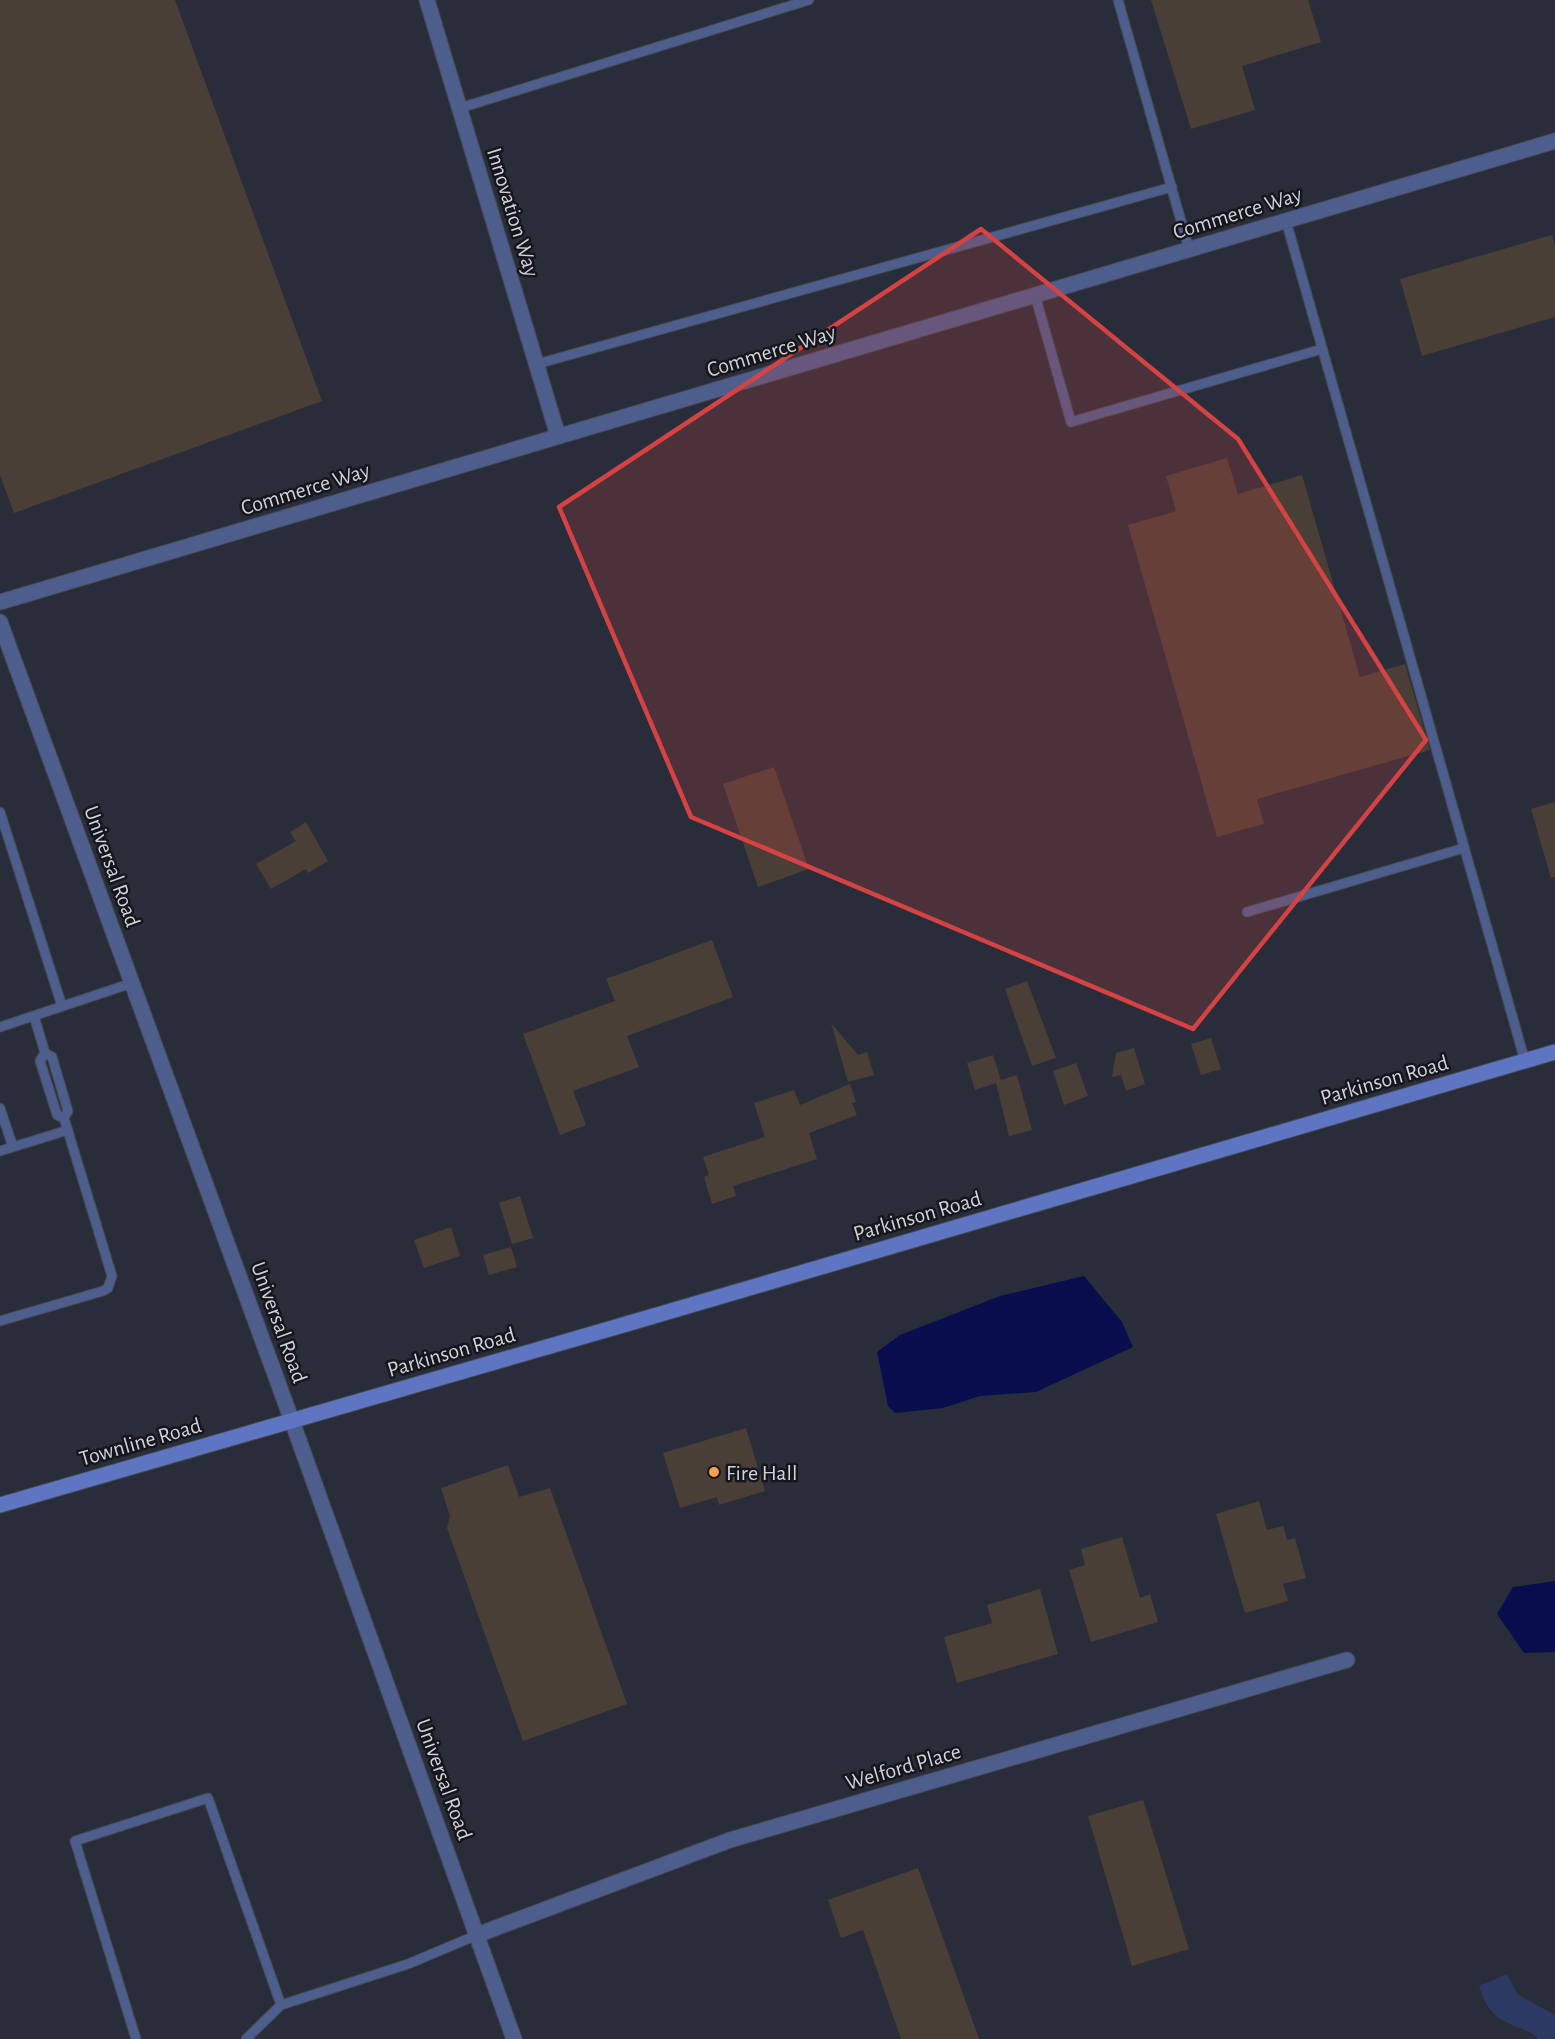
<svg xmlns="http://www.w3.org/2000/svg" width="1555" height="2039" font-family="'Alegreya Sans',sans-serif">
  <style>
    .green { fill: #2b3963 }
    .water { fill: #080d4e }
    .building { fill: #4a3f36 }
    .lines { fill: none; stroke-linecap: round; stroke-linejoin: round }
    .lane-casing { stroke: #444853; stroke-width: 11 }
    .street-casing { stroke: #444853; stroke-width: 17 }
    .secondary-casing { stroke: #444853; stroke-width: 17 }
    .lane { stroke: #4d5d8c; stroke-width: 9 }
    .street { stroke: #4d5d8c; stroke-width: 15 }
    .secondary { stroke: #5e76c1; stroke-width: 15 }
    .marked { fill: #d54243; fill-opacity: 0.2; stroke: #d54243; stroke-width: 4.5; stroke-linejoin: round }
    .poi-dot { fill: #fa9f4e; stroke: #14161b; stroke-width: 2 }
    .labels { text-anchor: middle; stroke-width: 5; stroke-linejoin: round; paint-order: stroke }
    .street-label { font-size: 22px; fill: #d0d3da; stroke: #14161b }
    .poi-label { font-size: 22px; fill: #d0d3da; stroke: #14161b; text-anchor: start }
  </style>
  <rect width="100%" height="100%" fill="#292d39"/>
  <!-- green -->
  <path class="green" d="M1507,1974L1517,1994L1555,2015V2039H1538C1532,2032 1525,2030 1517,2027C1493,2017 1487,2010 1479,1986Z"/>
  <!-- water -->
  <path class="water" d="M1084,1276L1122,1322L1133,1347L1036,1392L980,1396L943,1408L895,1413L888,1406L877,1352L900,1335L1000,1296Z
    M1555,1581V1652L1524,1653L1497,1614L1513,1587Z"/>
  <!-- building -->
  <path class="building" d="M0,0H175L322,401L14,513L0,475Z
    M1151,0H1308L1321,42L1242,66L1255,110L1191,129Z
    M1552,235L1555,245V317L1422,356L1400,279Z
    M1227,458L1238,494L1302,475L1360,677L1405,664L1430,750L1257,799L1264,824L1217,837L1128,525L1176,511L1166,476Z
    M774,767L809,869L758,887L723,784Z
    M1555,802V877L1551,878L1531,809Z
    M306,822L328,861L308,873L306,869L271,889L256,864L296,841L290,832Z
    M712,940L733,997L627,1036L639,1067L573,1091L586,1125L560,1135L523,1034L615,1001L606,979Z
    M1027,981L1056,1058L1032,1066L1005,989Z
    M831,1023L858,1055L867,1052L874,1075L848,1082Z
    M1211,1038L1221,1069L1201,1075L1191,1044Z
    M1134,1048L1145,1084L1126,1091L1121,1075L1112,1077L1116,1053Z
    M993,1055L1001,1080L1017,1075L1032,1130L1009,1136L996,1083L975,1090L967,1063Z
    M1076,1063L1088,1096L1064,1105L1053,1071Z
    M850,1084L856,1102L852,1103L857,1115L809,1133L817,1159L733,1186L736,1196L712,1204L704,1177L709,1175L703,1157L765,1137L754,1103L794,1090L800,1105Z
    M520,1196L533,1238L512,1244L499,1203Z
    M451,1227L460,1256L424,1268L414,1240Z
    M511,1247L517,1267L489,1275L483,1255Z
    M746,1428L765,1491L719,1505L717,1497L680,1508L663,1453Z
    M508,1465L519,1497L550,1488L627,1704L523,1741L447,1528L450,1516L441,1488Z
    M1259,1501L1267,1530L1283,1526L1287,1540L1295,1538L1306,1578L1283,1584L1288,1601L1245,1613L1216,1514Z
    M1122,1537L1140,1598L1150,1594L1158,1622L1091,1642L1069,1570L1085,1565L1081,1549Z
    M1040,1589L1058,1654L957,1683L944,1637L992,1623L987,1605Z
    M1143,1800L1189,1949L1132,1966L1088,1816Z
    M918,1868L979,2039H901L863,1930L841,1938L828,1900Z"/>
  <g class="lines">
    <!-- lane casing -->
    <g class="lane-casing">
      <path id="lane" d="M1118,0L1189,249
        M460,108L809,0
        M1286,221L1525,1061
        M1035,295L1071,422L1322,349
        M537,364L1172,187
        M0,812L62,1006
        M1247,912L1464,848
        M34,1016L45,1053L40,1061L57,1115L64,1118L68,1111L52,1057L45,1053
        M0,1027L132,983
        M0,1108L13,1147L68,1130
        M0,1151L13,1147
        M0,1321L103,1291L108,1288L112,1276L64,1118
        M136,2039L75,1841L208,1798L281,2005
        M246,2039L281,2005L408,1964L477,1935"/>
    </g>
    <!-- street casing -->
    <g class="street-casing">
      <path id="street" d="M427,0L558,436
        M0,602L1555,141
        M0,622L292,1421L514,2039
        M477,1935L730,1840L1347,1660"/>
    </g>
    <!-- secondary casing -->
    <g class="secondary-casing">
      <path id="secondary" d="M0,1505L623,1325L1555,1052"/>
    </g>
    <!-- lane -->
    <use href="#lane" class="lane"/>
    <!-- street -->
    <use href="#street" class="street"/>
    <!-- secondary -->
    <use href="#secondary" class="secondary"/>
  </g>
  <!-- marked area -->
  <path class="marked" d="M981,229L1238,439L1426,740L1193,1029L691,817L559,507Z"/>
  <!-- markers -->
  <circle class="poi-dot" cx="714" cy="1472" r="6"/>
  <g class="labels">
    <!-- street labels -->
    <g class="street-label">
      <text transform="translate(514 212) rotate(73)" y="8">Innovation Way</text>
      <text transform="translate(1237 212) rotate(-17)" y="8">Commerce Way</text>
      <text transform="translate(771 350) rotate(-17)" y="8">Commerce Way</text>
      <text transform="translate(305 488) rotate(-17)" y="8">Commerce Way</text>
      <text transform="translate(113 866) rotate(70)" y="8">Universal Road</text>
      <text transform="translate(1384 1079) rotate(-16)" y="8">Parkinson Road</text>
      <text transform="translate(917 1215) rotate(-16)" y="8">Parkinson Road</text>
      <text transform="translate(280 1322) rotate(70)" y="8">Universal Road</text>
      <text transform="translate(451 1351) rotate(-16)" y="8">Parkinson Road</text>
      <text transform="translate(140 1441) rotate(-16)" y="8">Townline Road</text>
      <text transform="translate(903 1766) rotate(-16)" y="8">Welford Place</text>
      <text transform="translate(445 1779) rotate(70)" y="8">Universal Road</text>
    </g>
    <!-- poi labels -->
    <g class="poi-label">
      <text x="726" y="1480">Fire Hall</text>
    </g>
  </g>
</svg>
